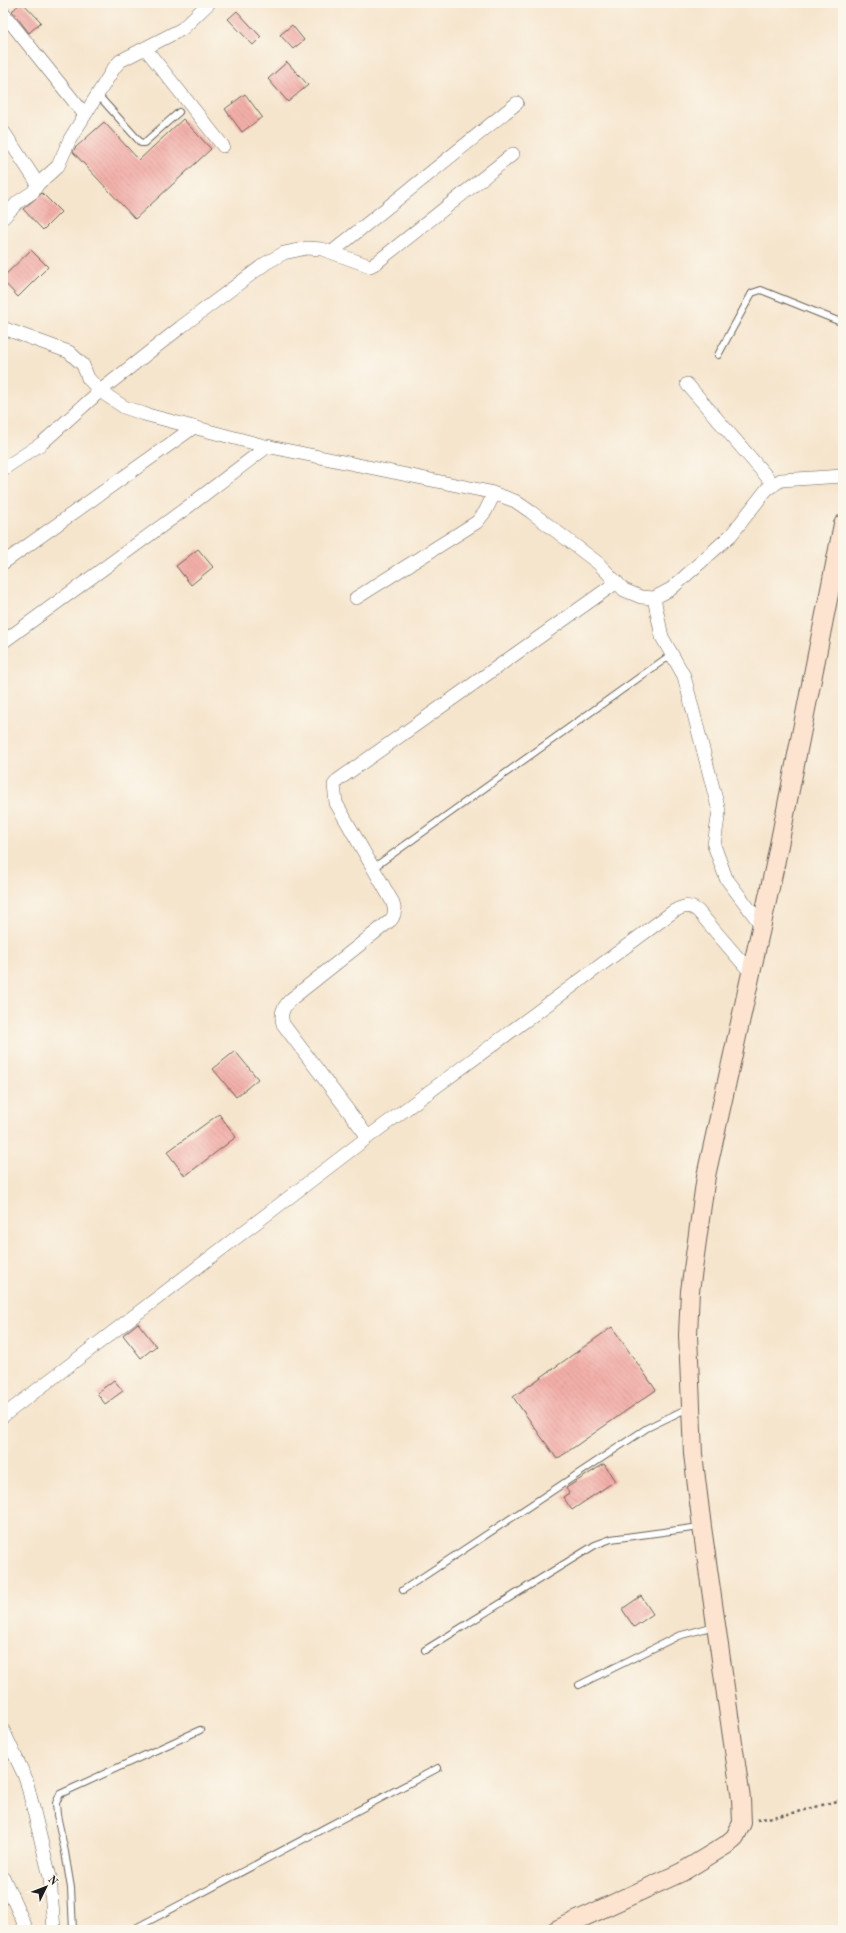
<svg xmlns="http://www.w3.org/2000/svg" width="846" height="1933" font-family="'Old Standard TT',serif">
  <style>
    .building { fill: url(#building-back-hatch) }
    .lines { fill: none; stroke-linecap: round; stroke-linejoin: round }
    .lane-casing { stroke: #68625a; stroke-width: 8 }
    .street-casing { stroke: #68625a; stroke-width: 14 }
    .secondary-casing { stroke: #68625a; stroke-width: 20 }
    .path { stroke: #68625a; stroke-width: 2.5; stroke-dasharray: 3 3; stroke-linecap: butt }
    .lane { stroke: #fff; stroke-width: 6 }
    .street { stroke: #fff; stroke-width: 13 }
    .secondary { stroke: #fde4d0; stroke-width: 18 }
  </style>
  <defs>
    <pattern id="building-back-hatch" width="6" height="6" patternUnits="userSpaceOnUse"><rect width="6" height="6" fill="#f3afa9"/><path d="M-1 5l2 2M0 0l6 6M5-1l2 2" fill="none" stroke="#d09691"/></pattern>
  </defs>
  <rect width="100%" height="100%" fill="#fbf7ec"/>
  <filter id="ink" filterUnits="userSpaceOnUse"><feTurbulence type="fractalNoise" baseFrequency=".025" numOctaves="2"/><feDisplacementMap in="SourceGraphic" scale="8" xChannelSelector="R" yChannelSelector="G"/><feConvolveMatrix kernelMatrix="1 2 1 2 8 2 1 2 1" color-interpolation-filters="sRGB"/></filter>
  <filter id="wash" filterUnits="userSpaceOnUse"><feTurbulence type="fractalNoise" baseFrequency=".012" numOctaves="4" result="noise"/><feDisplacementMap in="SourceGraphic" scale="16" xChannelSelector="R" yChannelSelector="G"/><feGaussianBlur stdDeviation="0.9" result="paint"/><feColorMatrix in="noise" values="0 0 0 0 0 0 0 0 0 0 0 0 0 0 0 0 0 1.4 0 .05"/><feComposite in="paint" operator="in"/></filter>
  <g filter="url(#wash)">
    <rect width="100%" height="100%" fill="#f6e5cd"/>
    <g id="blocks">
      <!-- building -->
      <path class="building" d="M21,3H23L41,22L29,33L12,11Z
        M237,11L261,37L253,45L228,19Z
        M292,25L304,40L293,49L280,35Z
        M287,62L308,85L288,102L268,79Z
        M245,94L262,117L242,132L225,109Z
        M183,119L211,149L135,219L73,152L75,148L104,122L139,160Z
        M42,193L61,212L43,230L23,209Z
        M31,250L48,267L18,297L3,281V277Z
        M198,549L213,567L191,585L176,566Z
        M235,1051L258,1079L236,1097L213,1069Z
        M219,1114L236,1137L185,1176L167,1152Z
        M138,1323L156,1346L141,1358L123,1335Z
        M612,1327L656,1390L557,1459L513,1397Z
        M114,1380L123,1391L105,1404L97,1393Z
        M604,1464L615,1481L572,1510L563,1497L569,1493L566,1488Z
        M641,1596L653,1614L634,1627L622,1609Z"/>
    </g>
  </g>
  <g filter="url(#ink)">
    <use href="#blocks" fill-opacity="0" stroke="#68625a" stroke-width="1"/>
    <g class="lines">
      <!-- lane casing -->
      <g class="lane-casing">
        <path id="lane" d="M98,95L141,143H144L179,112
          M718,355L752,293L761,290L843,323
          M373,868L672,654
          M403,1590L647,1428L688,1408
          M425,1650L595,1545L611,1539L700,1527
          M579,1685L678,1636L715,1626
          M73,1930L71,1888L65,1852L57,1815L56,1803L60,1794L200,1730
          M132,1930L438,1768"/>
      </g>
      <!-- street casing -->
      <g class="street-casing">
        <path id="street" d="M3,13L85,115
          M145,48L223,146
          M3,131L38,184L33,192L18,202L3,218
          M38,184L58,166L70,139L114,68L120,61L182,29L209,3
          M332,252L517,103
          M3,328L69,352L83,365L88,378L100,391L124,407L144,414L261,445L490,492L515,501L531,512L598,563L624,590L641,597L654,598L671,589L731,535L767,489L781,480L843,476
          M687,384L774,485
          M3,469L41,444L100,391L181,327L266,263L284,253L307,248L322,249L370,266L376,263L513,154
          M3,563L194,427
          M356,598L477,522L485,512L494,494
          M654,598L662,637L684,676L719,811L714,845L726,878L762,926
          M3,642L189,506L268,446
          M368,1137L283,1024C280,1013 283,1008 290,1000L391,920C396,913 395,909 392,901L336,803L334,785L338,780L617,582
          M3,1416L368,1137L674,911C684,906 689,904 698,911L751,973
          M3,1730L26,1779L50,1877L54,1930
          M3,1877L27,1930"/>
      </g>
      <!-- secondary casing -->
      <g class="secondary-casing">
        <path id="secondary" d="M556,1930L682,1872L726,1845L735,1837L742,1823L741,1799L702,1527L693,1454L688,1335L690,1291L706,1176L775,865L843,524"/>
      </g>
      <!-- path -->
      <path class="path" d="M757,1820L798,1812L843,1799"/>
      <!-- lane -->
      <use href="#lane" class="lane"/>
      <!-- street -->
      <use href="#street" class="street"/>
      <!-- secondary -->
      <use href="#secondary" class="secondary"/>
    </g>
  </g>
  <!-- margin -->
  <rect width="846" height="1933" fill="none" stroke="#fbf7ec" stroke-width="16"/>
  <!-- north arrow -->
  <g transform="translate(46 1887) rotate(47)" stroke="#fbf7ec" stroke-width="3" paint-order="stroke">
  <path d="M0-3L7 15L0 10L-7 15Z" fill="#1c1c1c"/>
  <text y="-6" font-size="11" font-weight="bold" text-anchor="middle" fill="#1c1c1c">N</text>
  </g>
</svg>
